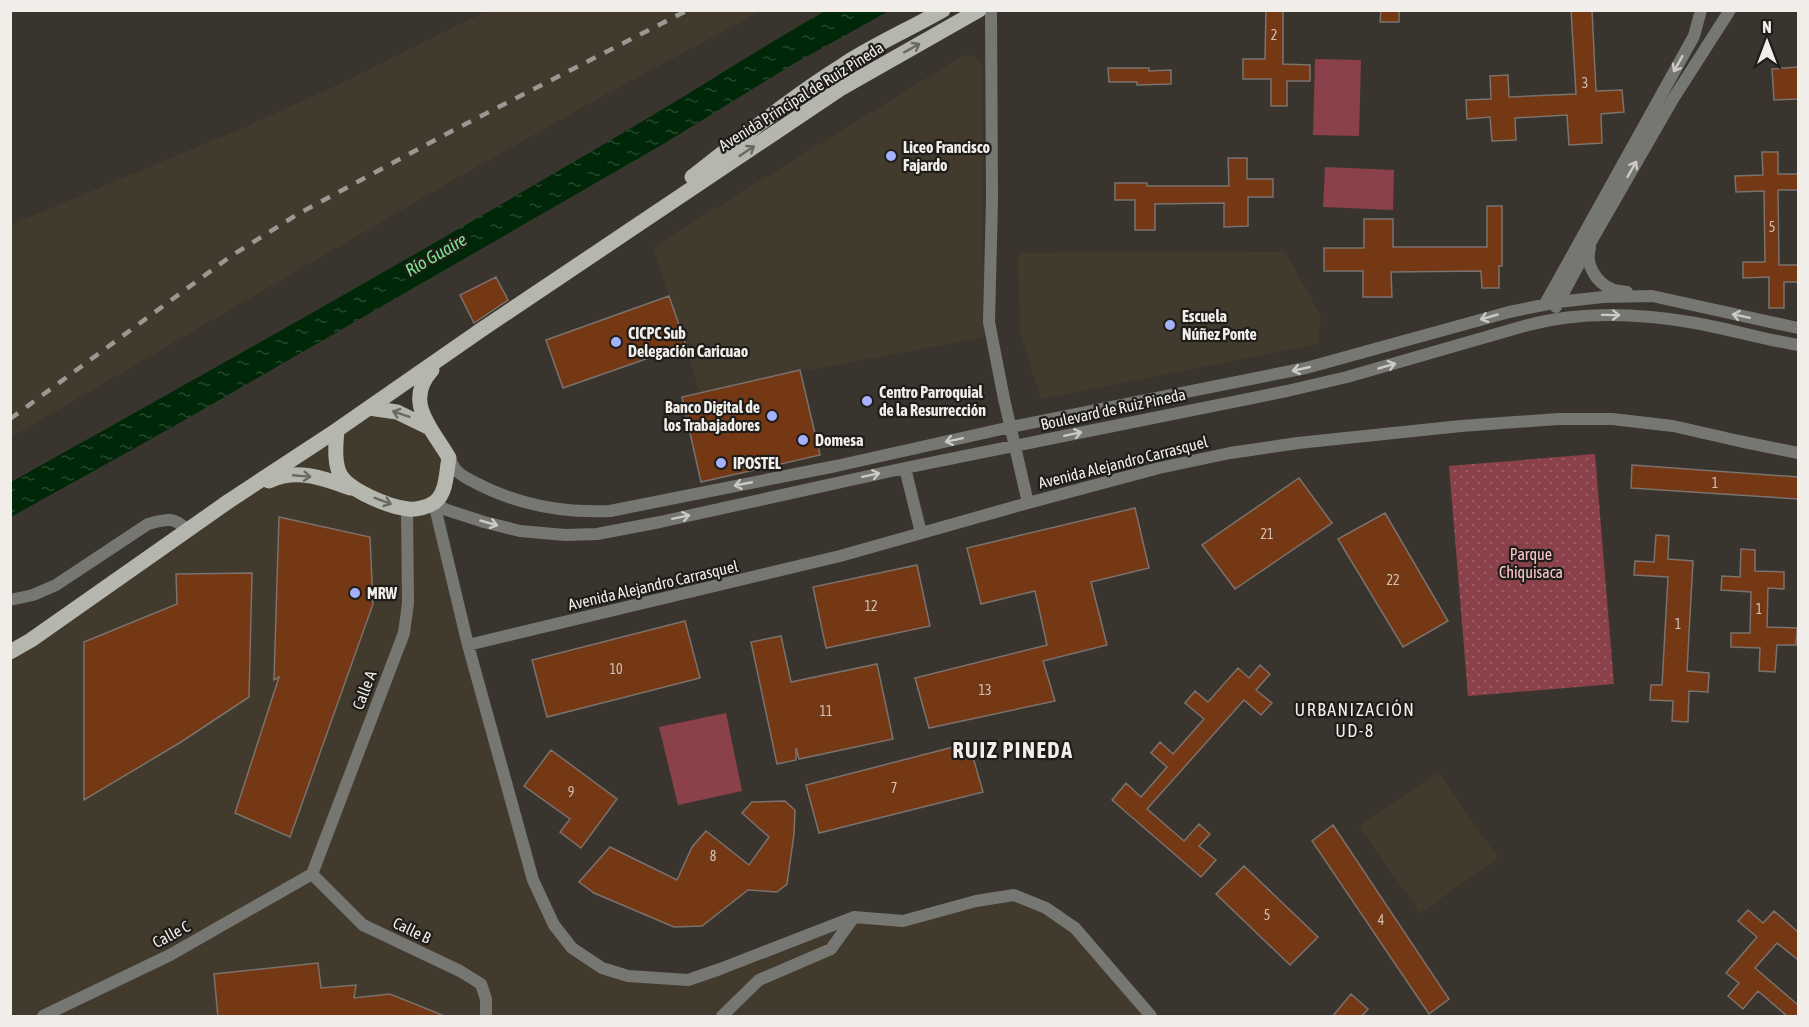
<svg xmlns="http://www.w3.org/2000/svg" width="1809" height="1027" font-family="'Asap Condensed',sans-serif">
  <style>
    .built { fill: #423b2d }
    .grass { fill: #8a4149 }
    .park { fill: url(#park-dots) }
    .water { fill: url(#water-ripples) }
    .building { fill: #743814; stroke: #7b716d; stroke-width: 1.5 }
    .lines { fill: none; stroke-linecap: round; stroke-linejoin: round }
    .street { stroke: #767772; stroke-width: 12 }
    .primary { stroke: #b5b7ae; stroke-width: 15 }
    .rail { stroke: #9b9792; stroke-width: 4.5; stroke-dasharray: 10 10; stroke-linecap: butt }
    .oneway { stroke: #6a6a64 }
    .oneway2 { stroke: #cccac6 }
    .poi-dot { fill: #a4b2fc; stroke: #1f1d1a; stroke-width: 2 }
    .labels { text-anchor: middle; stroke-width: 4.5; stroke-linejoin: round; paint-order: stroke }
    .number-label { font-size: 14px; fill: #d2c0b4 }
    .street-label { font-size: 16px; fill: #f1eeea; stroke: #1f1d1a }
    .poi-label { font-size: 16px; font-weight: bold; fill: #f1eeea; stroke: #1f1d1a; text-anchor: start }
    .park-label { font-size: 16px; fill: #fdc8cb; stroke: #1f1d1a }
    .water-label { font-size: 18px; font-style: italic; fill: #7ee18b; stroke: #1f1d1a }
    .neighbourhood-label { font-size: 18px; letter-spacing: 1.5px; fill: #f1eeea; stroke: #1f1d1a }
    .district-label { font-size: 22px; font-weight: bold; letter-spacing: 1.5px; fill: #f1eeea; stroke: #1f1d1a }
  </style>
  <defs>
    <pattern id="park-dots" width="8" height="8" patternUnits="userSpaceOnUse" patternTransform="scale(1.5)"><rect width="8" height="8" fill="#8a4149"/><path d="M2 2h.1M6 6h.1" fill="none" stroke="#9b5d63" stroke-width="1.8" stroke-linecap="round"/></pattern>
    <pattern id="water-ripples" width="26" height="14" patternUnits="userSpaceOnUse" patternTransform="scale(1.5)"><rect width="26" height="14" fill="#002808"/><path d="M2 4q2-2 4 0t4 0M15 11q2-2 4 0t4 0" fill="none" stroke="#26482c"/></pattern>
  </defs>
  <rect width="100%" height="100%" fill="#39352e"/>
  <!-- built -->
  <path class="built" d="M487,11H761L606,94L441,187L11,437V225L243,128L333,87Z
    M964,55L975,56L982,65L984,337L816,369L800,370L699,393L686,345L653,247Z
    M1285,252L1321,316L1318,344L1041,399L1020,333L1018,253Z
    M369,408L408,416L449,458L434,503L533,880L554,925L602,968L688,980L854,917L903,921L1014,895L1075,928L1151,1016H11L10,652Z
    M1438,772L1498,858L1420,913L1359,826Z"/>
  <!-- grass -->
  <path class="grass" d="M1315,59L1361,60L1359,136L1313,135Z
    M1325,167L1394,170L1393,210L1323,207Z
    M726,713L742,791L678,805L659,727Z"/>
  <!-- park -->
  <path class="park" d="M1595,454L1614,684L1468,696L1449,466Z"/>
  <!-- water -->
  <path class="water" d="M827,10L889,11L795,63L665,143L169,429L11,517V482C224,363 438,243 648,118C708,83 766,44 827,10Z"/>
  <!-- building -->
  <path class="building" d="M1266,10H1283V64L1310,65V81H1287V106H1271V79H1243V59H1265Z
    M1381,10H1399V22H1380Z
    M1571,10H1592L1596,91L1622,90L1624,112L1601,114L1602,143L1569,145L1567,115L1515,118L1516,140L1492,141L1490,117L1467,119L1466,100L1491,99L1490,76L1508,75L1509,97L1576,94Z
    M1798,67V99L1774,100L1772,69Z
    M1108,68H1149V71L1171,70V84L1137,85V82H1109Z
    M1762,152H1778V174H1798V190H1778L1779,265H1798V282H1784V308H1769V277L1743,278V262H1765L1764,191L1736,192L1735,176L1763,175Z
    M1228,158H1247V179H1273V197H1248V226L1224,227V203L1155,204V230H1135V200H1115V183H1147V186H1229Z
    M1487,206H1502V266H1499V288H1482L1481,271L1391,272L1392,297H1363V271H1324V248H1364V219H1393V247H1487Z
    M496,277L508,300L474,323L460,295Z
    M669,296L686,345L563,388L546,340Z
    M800,370L820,455L701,482L682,397Z
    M1632,465L1798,477V499L1631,488Z
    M1299,478L1332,523L1235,589L1202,545Z
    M1135,508L1149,568L1091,582L1107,645L1043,661L1055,701L929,728L915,678L1047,645L1035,591L981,604L967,548Z
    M1385,513L1448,621L1403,647L1338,539Z
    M279,517L370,537L373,604L290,837L235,813L279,677L274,680Z
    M1656,535L1669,536L1668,559L1693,561L1687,671L1709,673L1708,692L1689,691L1688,722L1672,721L1673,701L1650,700L1651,685H1662L1668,577L1634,575L1635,561L1654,562Z
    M1741,549L1755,550V571L1784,572V589L1768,588L1767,627L1797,628L1796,645H1777L1775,672L1759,671L1760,648L1731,647V633H1750L1751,592L1721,590L1722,576L1740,577Z
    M917,565L930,626L826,648L813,587Z
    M252,573L249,697L181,742L84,800V642L177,604L176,574Z
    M685,621L700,678L547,717L532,660Z
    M781,636L791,682L877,664L893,739L799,759L796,748V760L777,764L751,642Z
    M1260,665L1270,674L1256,690L1272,703L1261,715L1244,700L1147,809L1184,841L1199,824L1210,834L1199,846L1216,860L1201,877L1112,800L1126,783L1141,797L1167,767L1151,753L1160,742L1173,754L1204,719L1185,703L1195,691L1208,702L1238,668L1249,678Z
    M969,743L983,792L819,833L806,785Z
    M551,750L617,799L581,848L560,832L570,819L524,786Z
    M785,801L795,810L794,834L787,884L777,892L748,890L702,926L674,927L594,893L579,882L610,847L677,880L692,847L706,831L749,865L769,837L742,813L752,802Z
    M1333,825L1449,999L1429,1014L1312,841Z
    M1244,866L1318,937L1290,965L1216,894Z
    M1748,910L1763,923L1774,911L1798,932V960L1777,943L1755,968L1798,1005V1017H1788L1758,991L1743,1009L1728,996L1739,983L1726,973L1757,937L1738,921Z
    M318,963L321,988L356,985L354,998L390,994L447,1017H218L214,974Z
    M1351,994L1368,1009L1361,1017H1332Z"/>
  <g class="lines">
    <!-- street -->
    <path class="street" d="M991,10L992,200L989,322L1004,399L1028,503
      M1590,248C1585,264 1596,283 1612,289C1616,291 1622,291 1627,292
      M1545,304L1694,36L1701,10
      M1556,307L1593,238L1673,99L1730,10
      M449,458C451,462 454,467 456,470C463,478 475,482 484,487C524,506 566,513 610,511L836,466L1011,427L1306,368L1509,312L1558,302L1603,297L1652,296L1798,328
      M905,468L921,533
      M434,503L447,510L484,522L520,531L565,535L597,534L660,522L905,468L1287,391L1347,377L1528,325C1581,311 1635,313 1689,322C1726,328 1762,339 1798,345
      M434,503L468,645L533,880L554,925L572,948L602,968L628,976L688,980L720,969L854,917L903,921L976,901L1014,895L1046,908L1075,928L1151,1016
      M10,600L33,595L56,585L148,524C166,519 174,516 188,531
      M468,645L840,556L1028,503L1159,468L1230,453L1298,443L1461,426L1558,419H1612L1673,426L1739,441L1798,453
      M312,874L404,633L408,603L407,509
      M312,874L363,925L460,971L481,984L486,999V1016
      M43,1016L170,955L312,874
      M722,1016L759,980L831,949L854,917"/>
    <!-- primary -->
    <path class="primary" d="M692,177C742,138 790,98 843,65C875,44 910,29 943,10
      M369,408L397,412L430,428
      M337,430C336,443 334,459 339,472C346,490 390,507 408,509C416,510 428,507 435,502C447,492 446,473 449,458C432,428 403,402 432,370
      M269,481C297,468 323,478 350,488
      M10,652L31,640L229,501L337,430L481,330L840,89L979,10"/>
    <!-- rail -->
    <path class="rail" d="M10,419L231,256L298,214L450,132L688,10"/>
  </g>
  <!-- one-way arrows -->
  <defs><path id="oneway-shaft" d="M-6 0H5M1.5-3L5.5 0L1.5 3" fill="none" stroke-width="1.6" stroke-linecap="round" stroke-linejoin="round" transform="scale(1.5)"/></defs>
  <g class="oneway">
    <use href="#oneway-shaft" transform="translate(912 48) rotate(-29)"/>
    <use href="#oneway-shaft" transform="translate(747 151) rotate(-34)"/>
    <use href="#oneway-shaft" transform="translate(401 414) rotate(-161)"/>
    <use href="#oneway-shaft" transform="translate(302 476) rotate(5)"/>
    <use href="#oneway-shaft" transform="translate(383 501) rotate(21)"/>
  </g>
  <g class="oneway2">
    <use href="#oneway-shaft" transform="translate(1678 64) rotate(119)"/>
    <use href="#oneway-shaft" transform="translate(1632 169) rotate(-60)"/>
    <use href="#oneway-shaft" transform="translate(1611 315) rotate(1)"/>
    <use href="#oneway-shaft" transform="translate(1741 316) rotate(-168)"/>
    <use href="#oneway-shaft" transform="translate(1489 317) rotate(164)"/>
    <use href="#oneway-shaft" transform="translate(1387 366) rotate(-16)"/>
    <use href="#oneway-shaft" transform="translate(1301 369) rotate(167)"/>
    <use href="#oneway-shaft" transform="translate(1073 434) rotate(-12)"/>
    <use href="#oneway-shaft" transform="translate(954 440) rotate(168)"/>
    <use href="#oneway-shaft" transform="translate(871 475) rotate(-12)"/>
    <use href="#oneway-shaft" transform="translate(743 484) rotate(169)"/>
    <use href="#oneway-shaft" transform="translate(681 517) rotate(-12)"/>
    <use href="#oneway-shaft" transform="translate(489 523) rotate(16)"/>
  </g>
  <!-- markers -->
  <g class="poi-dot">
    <circle cx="891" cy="156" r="6"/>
    <circle cx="1170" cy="325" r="6"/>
    <circle cx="616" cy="342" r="6"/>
    <circle cx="867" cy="401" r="6"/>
    <circle cx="772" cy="416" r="6"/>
    <circle cx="803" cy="440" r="6"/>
    <circle cx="721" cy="463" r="6"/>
    <circle cx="355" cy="593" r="6"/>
  </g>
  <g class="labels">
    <!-- number labels -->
    <g class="number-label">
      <text x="1274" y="40">2</text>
      <text x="1585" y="88">3</text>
      <text x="1772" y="232">5</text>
      <text x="1715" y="488">1</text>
      <text x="1267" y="539">21</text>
      <text x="1393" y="585">22</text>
      <text x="871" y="611">12</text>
      <text x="1759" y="614">1</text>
      <text x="1678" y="629">1</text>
      <text x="616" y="674">10</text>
      <text x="985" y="695">13</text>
      <text x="826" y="716">11</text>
      <text x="894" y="793">7</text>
      <text x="571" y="797">9</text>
      <text x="713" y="861">8</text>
      <text x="1267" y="920">5</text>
      <text x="1381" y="925">4</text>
    </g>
    <!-- street labels -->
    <g class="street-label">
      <text transform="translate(801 96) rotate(-32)" y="6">Avenida Principal de Ruiz Pineda</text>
      <text transform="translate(1113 409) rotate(-12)" y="6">Boulevard de Ruiz Pineda</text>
      <text transform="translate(1123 462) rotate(-14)" y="6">Avenida Alejandro Carrasquel</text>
      <text transform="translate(653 585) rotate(-13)" y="6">Avenida Alejandro Carrasquel</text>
      <text transform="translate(364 690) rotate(-69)" y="6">Calle A</text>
      <text transform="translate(412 930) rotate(26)" y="6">Calle B</text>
      <text transform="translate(171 934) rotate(-28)" y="6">Calle C</text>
    </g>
    <!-- poi labels -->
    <g class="poi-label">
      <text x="903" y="153">Liceo Francisco<tspan x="903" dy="18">Fajardo</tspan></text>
      <text x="1182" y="322">Escuela<tspan x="1182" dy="18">Núñez Ponte</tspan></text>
      <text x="628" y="339">CICPC Sub<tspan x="628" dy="18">Delegación Caricuao</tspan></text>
      <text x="879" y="398">Centro Parroquial<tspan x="879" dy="18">de la Resurrección</tspan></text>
      <text x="760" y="413" text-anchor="end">Banco Digital de<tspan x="760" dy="18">los Trabajadores</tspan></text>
      <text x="815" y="446">Domesa</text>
      <text x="733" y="469">IPOSTEL</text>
      <text x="367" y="599">MRW</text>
    </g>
    <!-- park labels -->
    <g class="park-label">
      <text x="1531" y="560">Parque<tspan x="1531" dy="18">Chiquisaca</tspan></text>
    </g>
    <!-- water labels -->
    <g class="water-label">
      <text transform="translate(436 255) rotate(-30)" y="6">Río Guaire</text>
    </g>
    <!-- neighbourhood labels -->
    <g class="neighbourhood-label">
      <text x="1355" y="716">URBANIZACIÓN<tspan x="1355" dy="21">UD-8</tspan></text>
    </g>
    <!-- district labels -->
    <g class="district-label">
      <text x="1013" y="758">RUIZ PINEDA</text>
    </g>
  </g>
  <!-- border -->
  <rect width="1809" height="1027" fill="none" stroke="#f1eeea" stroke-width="24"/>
  <!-- north arrow -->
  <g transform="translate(1767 42)" stroke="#1f1d1a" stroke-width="4.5" paint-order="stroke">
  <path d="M0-4.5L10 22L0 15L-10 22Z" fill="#f1eeea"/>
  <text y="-9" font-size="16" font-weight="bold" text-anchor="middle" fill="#f1eeea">N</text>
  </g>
</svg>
